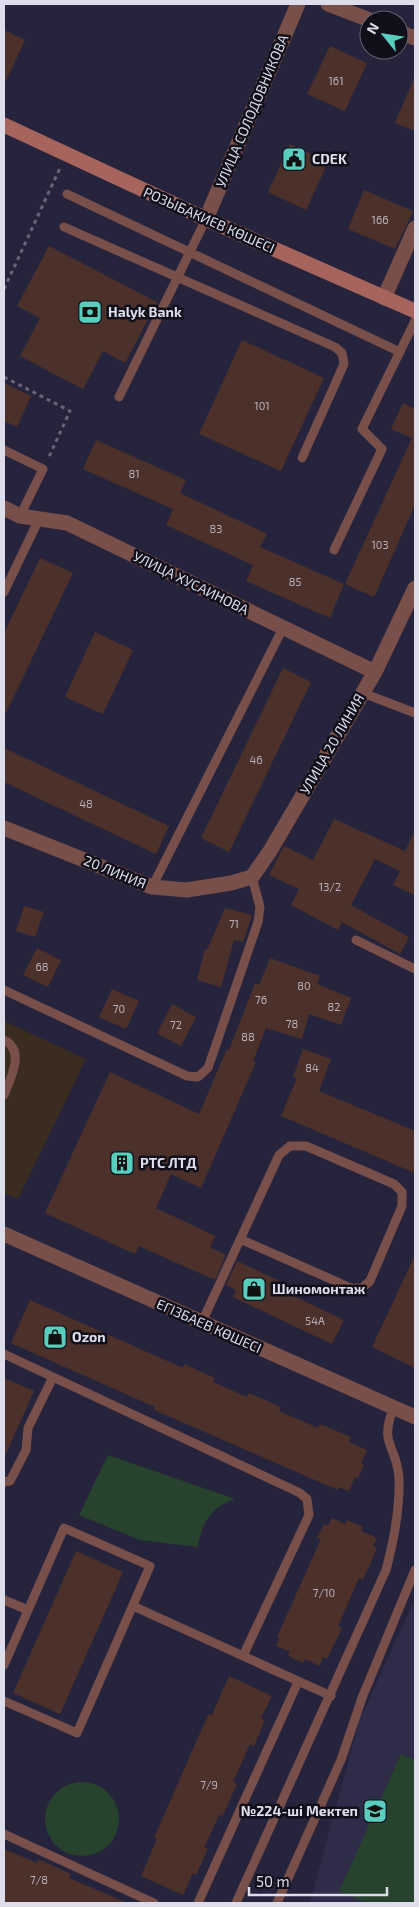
<svg xmlns="http://www.w3.org/2000/svg" width="419" height="1907" font-family="'Exo 2',sans-serif">
  <style>
    .industrial { fill: #3b2c20 }
    .built { fill: #2f2c4a }
    .green { fill: #27422d }
    .building { fill: #4c312a }
    .lines { fill: none; stroke-linecap: round; stroke-linejoin: round }
    .path { stroke: #66657a; stroke-width: 3; stroke-dasharray: 4 4; stroke-linecap: butt }
    .lane { stroke: #794f4a; stroke-width: 9 }
    .street { stroke: #794f4a; stroke-width: 15 }
    .secondary { stroke: #a6645d; stroke-width: 15 }
    .labels { text-anchor: middle; stroke-width: 5; stroke-linejoin: round; paint-order: stroke }
    .number-label { font-size: 11px; fill: #b9b2bc }
    .street-label { font-size: 14px; fill: #ddddec; stroke: #100f1a }
    .poi-label { font-size: 14px; font-weight: bold; fill: #ddddec; stroke: #100f1a; text-anchor: start }
  </style>
  <rect width="100%" height="100%" fill="#26243c"/>
  <!-- industrial -->
  <path class="industrial" d="M4,1021L86,1059L18,1199L4,1193Z"/>
  <!-- built -->
  <path class="built" d="M415,1599V1903H310L360,1719Z"/>
  <!-- green -->
  <path class="green" d="M108,1455L235,1499C212,1506 201,1523 198,1547L140,1540L79,1515Z
    M401,1754L415,1760V1903H367L339,1891Z
    M45 1819a37 37 0 1 1 74 0a37 37 0 1 1-74 0Z"/>
  <!-- building -->
  <path class="building" d="M4,30L25,40L4,85Z
    M330,46L367,63L345,111L307,94Z
    M415,76V131L395,123Z
    M290,144L328,162L306,210L268,192Z
    M364,190L413,211L395,249L348,229Z
    M49,246L157,302L125,363L103,351L83,389L20,356L40,318L17,306Z
    M242,340L324,378L281,471L199,434Z
    M4,383L31,396L17,427L4,421Z
    M403,403L415,409V505L374,597L345,584L412,438L391,429Z
    M96,440L186,480L180,493L267,534L260,547L344,584L330,618L246,581L253,565L166,525L173,509L83,469Z
    M40,558L73,573L4,717V633Z
    M95,632L133,650L103,714L65,697Z
    M283,668L311,682L229,852L201,838Z
    M4,748L169,826L156,854L4,782Z
    M334,819L405,851L415,831V895L393,885L400,871L375,859L351,905L409,937L400,954L342,922L338,930L291,905L299,889L269,875L284,846L313,860Z
    M24,906L44,912L35,937L16,931Z
    M225,908L252,915L243,942L234,940L221,987L197,980L205,949L207,950Z
    M37,948L61,960L48,987L23,975Z
    M270,958L320,976L317,984L351,998L341,1025L309,1014L302,1039L266,1028L253,1061L256,1062L201,1188L171,1174L156,1208L215,1236L210,1247L226,1255L215,1280L139,1246L135,1254L45,1213L110,1072L199,1114L227,1049L229,1050L255,983L259,985Z
    M112,989L139,1001L126,1029L99,1017Z
    M172,1004L196,1017L181,1046L157,1033Z
    M303,1049L331,1059L319,1091L415,1131V1173L281,1116L297,1078L293,1077Z
    M415,1255V1368L372,1347Z
    M237,1261L284,1283L281,1290L344,1320L332,1344L233,1297L236,1290L226,1285Z
    M30,1300L183,1368L184,1364L215,1378L213,1382L247,1397L249,1393L281,1407L279,1411L318,1428L320,1424L351,1437L349,1442L367,1450L361,1463L364,1465L358,1478L355,1477L349,1491L339,1487L338,1490L154,1410L155,1407L11,1343Z
    M4,1378L34,1391L4,1458Z
    M332,1518L345,1524L347,1520L363,1527L361,1531L377,1538L373,1546L377,1548L363,1580L359,1578L338,1626L342,1628L327,1659L323,1657L320,1666L305,1659L303,1663L288,1656L290,1652L276,1646L279,1638L277,1637L321,1539L317,1538L324,1524L328,1526Z
    M76,1551L123,1572L60,1714L13,1693Z
    M229,1676L272,1696L261,1718L265,1720L254,1746L250,1744L233,1782L237,1784L222,1817L219,1815L204,1848L208,1849L196,1875L193,1873L183,1895L141,1876L157,1839L154,1838L200,1733L209,1714L212,1715Z
    M4,1849L37,1863L38,1859L71,1874L69,1878L127,1903H4Z"/>
  <g class="lines">
    <!-- path -->
    <path class="path" d="M4,289L60,168
      M4,377L70,411L48,459"/>
    <!-- lane -->
    <path class="lane" d="M67,194L400,352
      M64,227L335,347L342,353L344,364L302,458
      M119,397L206,219
      M4,450L43,469L20,516
      M334,550L382,449L362,429L415,321
      M4,592L39,519
      M363,693L415,713
      M152,887L283,628
      M356,940L415,969
      M4,990L187,1076L198,1077L208,1068L258,922L260,907L252,877
      M4,1040C26,1051 10,1079 4,1095
      M202,1322L279,1155L290,1146H306L394,1184L402,1192V1206L370,1281L362,1288H351L240,1239
      M4,1354L300,1493L307,1499L309,1515L243,1656
      M4,1482L10,1481L26,1450L28,1428L53,1377
      M4,1600L28,1610
      M133,1606L331,1696
      M4,1665L64,1528L150,1566L77,1733L4,1701
      M4,1834L154,1903
      M198,1903L298,1682
      M236,1903L386,1570C394,1540 400,1510 399,1478C397,1445 378,1445 394,1407
      M277,1903L341,1760L362,1698L415,1570"/>
    <!-- street -->
    <path class="street" d="M328,4L370,20
      M399,32L415,38
      M206,219L298,4
      M384,298L415,228
      M4,508L20,516L67,523L375,672
      M4,828L152,887L187,890L231,883L252,877L270,851L375,672L415,588
      M4,1234L415,1417"/>
    <!-- secondary -->
    <path class="secondary" d="M4,125L206,219L415,311"/>
  </g>
  <!-- icons -->
  <defs>
    <g id="civic-square" transform="scale(1.25)"><rect x="-9" y="-9" width="18" height="18" rx="4" fill="#59cebe" stroke="#100f1a"/><path d="M-.6-6.5H3V-4.5H.6V-3L4-1V1h2V6H-6V1h2V-1L-.6-3ZM-1.2 2.5V6h2.4V2.5Z" fill="#111"/></g>
    <g id="bank-square" transform="scale(1.25)"><rect x="-9" y="-9" width="18" height="18" rx="4" fill="#59cebe" stroke="#100f1a"/><path d="M-6-4H6V4H-6ZM0-2.3a2.3 2.3 0 1 0 0 4.6a2.3 2.3 0 1 0 0-4.6Z" fill="#111"/></g>
    <g id="building-square" transform="scale(1.25)"><rect x="-9" y="-9" width="18" height="18" rx="4" fill="#59cebe" stroke="#100f1a"/><path d="M-4-6H4V6H1V3H-1V6H-4ZM-2.5-4.3h1.7v1.8h-1.7ZM.8-4.3h1.7v1.8H.8ZM-2.5-1h1.7V.8h-1.7ZM.8-1h1.7V.8H.8Z" fill="#111"/></g>
    <g id="shop-square" transform="scale(1.25)"><rect x="-9" y="-9" width="18" height="18" rx="4" fill="#59cebe" stroke="#100f1a"/><path d="M-5-2.5h2.3a2.7 3.5 0 0 1 5.4 0H5L5.5 6h-11ZM-1.5-2.5h3a1.5 2.3 0 0 0-3 0Z" fill="#111"/></g>
    <g id="school-square" transform="scale(1.25)"><rect x="-9" y="-9" width="18" height="18" rx="4" fill="#59cebe" stroke="#100f1a"/><path d="M0-5L7-2L0 1L-7-2ZM-4 1L0 2.5L4 1V4Q0 6-4 4Z" fill="#111"/></g>
  </defs>
  <g fill-rule="evenodd">
    <use href="#civic-square" x="294" y="159"/>
    <use href="#bank-square" x="90" y="312"/>
    <use href="#building-square" x="122" y="1163"/>
    <use href="#shop-square" x="254" y="1289"/>
    <use href="#shop-square" x="55" y="1337"/>
    <use href="#school-square" x="375" y="1811"/>
  </g>
  <g class="labels">
    <!-- number labels -->
    <g class="number-label">
      <text x="336" y="85">161</text>
      <text x="380" y="224">166</text>
      <text x="262" y="410">101</text>
      <text x="134" y="478">81</text>
      <text x="216" y="533">83</text>
      <text x="380" y="549">103</text>
      <text x="295" y="586">85</text>
      <text x="256" y="764">46</text>
      <text x="86" y="808">48</text>
      <text x="330" y="891">13/2</text>
      <text x="234" y="928">71</text>
      <text x="42" y="971">68</text>
      <text x="304" y="990">80</text>
      <text x="261" y="1004">76</text>
      <text x="334" y="1011">82</text>
      <text x="119" y="1013">70</text>
      <text x="292" y="1028">78</text>
      <text x="176" y="1029">72</text>
      <text x="248" y="1041">88</text>
      <text x="312" y="1072">84</text>
      <text x="315" y="1325">54А</text>
      <text x="324" y="1597">7/10</text>
      <text x="209" y="1789">7/9</text>
      <text x="39" y="1884">7/8</text>
    </g>
    <!-- street labels -->
    <g class="street-label">
      <text transform="translate(252 111) rotate(-67)" y="5">УЛИЦА СОЛОДОВНИКОВА</text>
      <text transform="translate(209 220) rotate(24)" y="5">РОЗЫБАКИЕВ КӨШЕСІ</text>
      <text transform="translate(191 583) rotate(26)" y="5">УЛИЦА ХУСАИНОВА</text>
      <text transform="translate(332 744) rotate(-60)" y="5">УЛИЦА 20 ЛИНИЯ</text>
      <text transform="translate(115 872) rotate(22)" y="5">20 ЛИНИЯ</text>
      <text transform="translate(209 1326) rotate(24)" y="5">ЕГІЗБАЕВ КӨШЕСІ</text>
    </g>
    <!-- poi labels -->
    <g class="poi-label">
      <text x="312" y="164">CDEK</text>
      <text x="108" y="317">Halyk Bank</text>
      <text x="140" y="1168">РТС ЛТД</text>
      <text x="272" y="1294">Шиномонтаж</text>
      <text x="72" y="1342">Ozon</text>
      <text x="358" y="1816" text-anchor="end">№224-ші Мектеп</text>
    </g>
  </g>
  <!-- border -->
  <rect width="419" height="1907" fill="none" stroke="#ddddec" stroke-width="10"/>
  <!-- north arrow -->
  <g transform="translate(384 35) rotate(300)"><circle r="24" fill="#100f1a" stroke="#62616e"/>
  <path d="M0-4L9 19L0 12L-9 19Z" fill="#59cebe"/>
  <text y="-8" font-size="14" font-weight="bold" text-anchor="middle" fill="#ddddec">N</text>
  </g>
  <!-- scale -->
  <path d="M249 1887v8h138v-8" fill="none" stroke="#ddddec" stroke-width="2.5"/>
  <text x="256" y="1887" font-size="15" fill="#ddddec" stroke="#100f1a" stroke-width="4" paint-order="stroke">50 m</text>
</svg>
